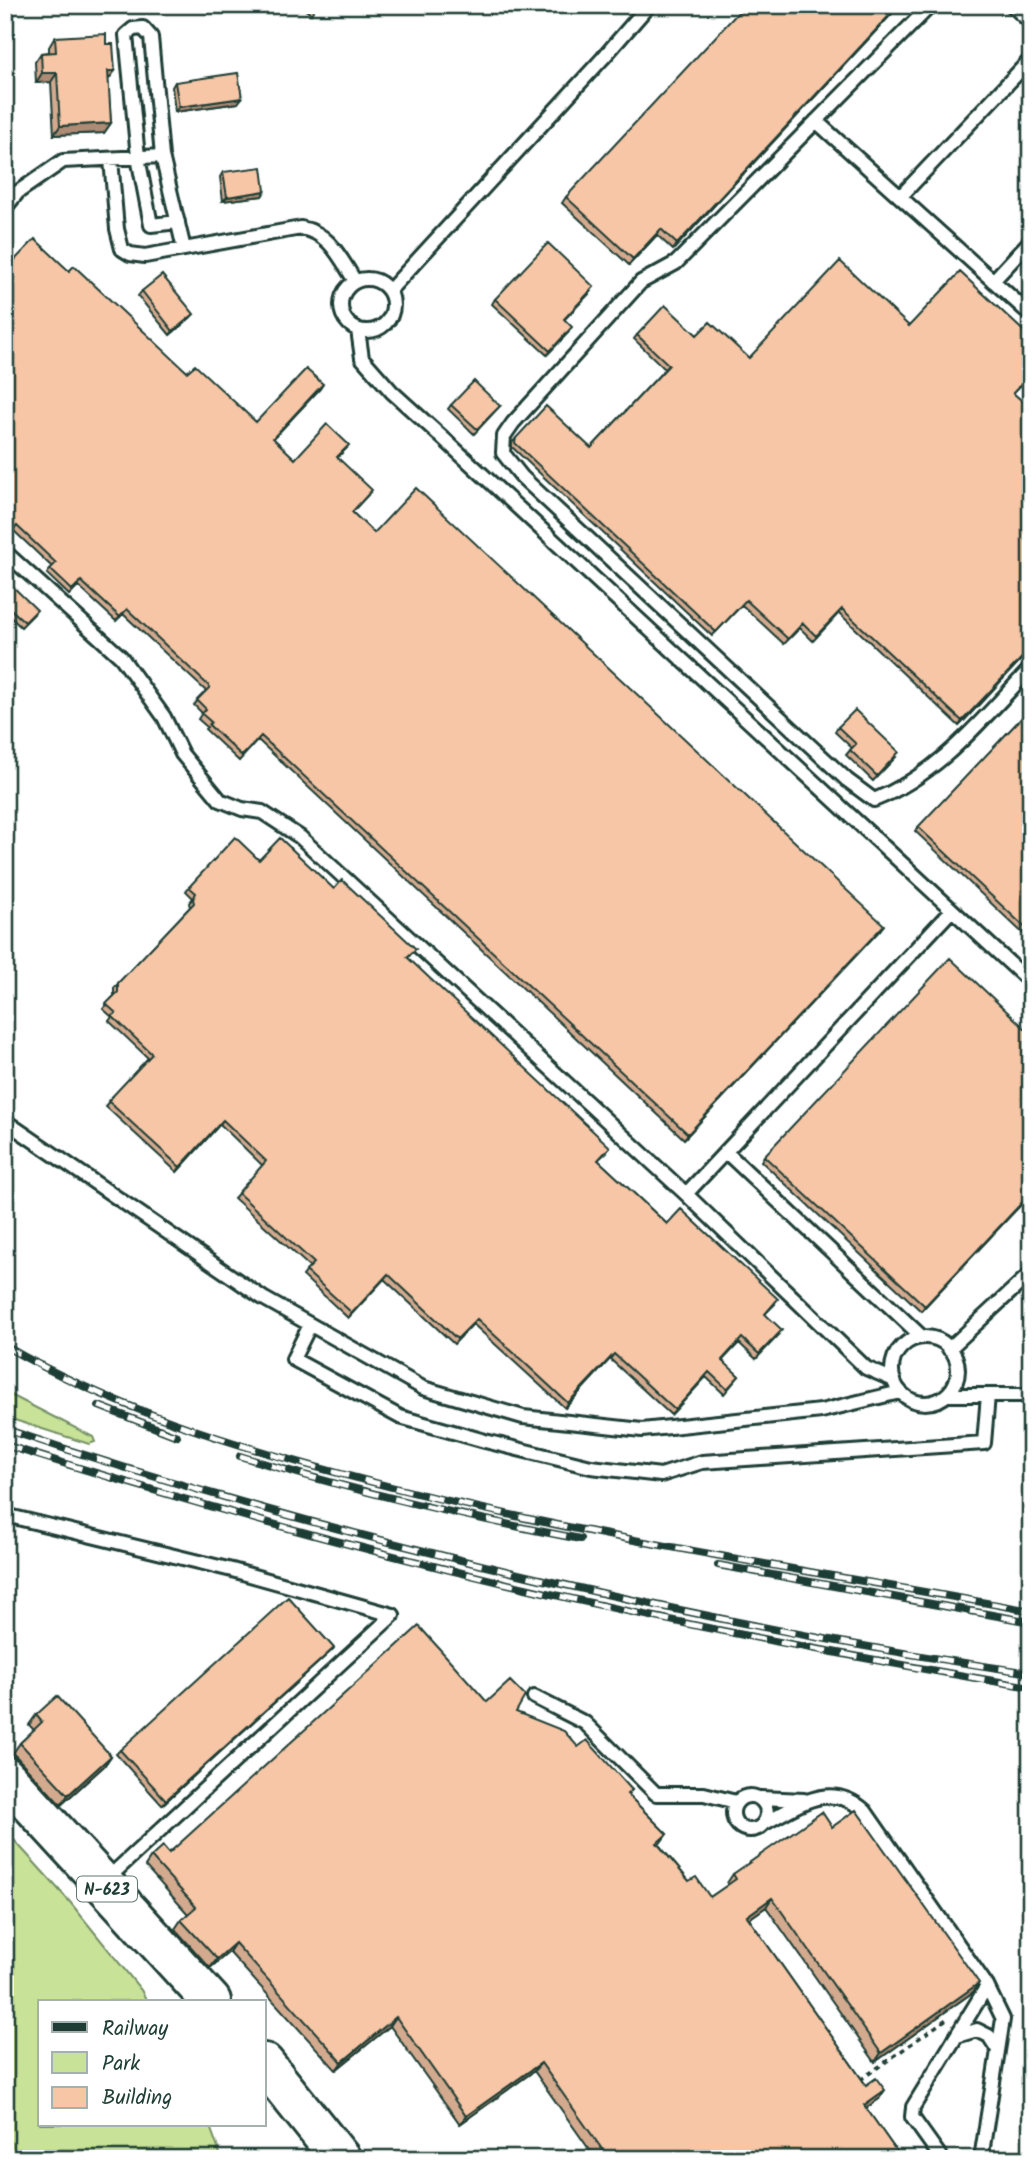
<svg xmlns="http://www.w3.org/2000/svg" width="1036" height="2164" font-family="Kalam,sans-serif">
  <style>
    .green { fill: #c8e298; stroke: #749066; stroke-width: 2 }
    .lines { fill: none; stroke-linecap: round; stroke-linejoin: round }
    .service-casing { stroke: #1f3d34; stroke-width: 18 }
    .trunk-casing { stroke: #1f3d34; stroke-width: 44 }
    .path { stroke: #1f3d34; stroke-width: 3.5; stroke-dasharray: 5 5; stroke-linecap: butt }
    .service { stroke: #fff; stroke-width: 12 }
    .trunk { stroke: #fff; stroke-width: 38 }
    .rail-casing { stroke: #1f3d34; stroke-width: 8 }
    .rail { stroke: #fff; stroke-width: 5; stroke-dasharray: 16; stroke-linecap: butt }
    .wall { fill: #d4aa8f; stroke: #1f3d34; stroke-width: 2 }
    .shaded-wall { fill: #ad8b74; stroke: #1f3d34; stroke-width: 2 }
    .building { fill: #f7c6a6; stroke: #1f3d34; stroke-width: 2 }
    .labels { text-anchor: middle; stroke-width: 5; stroke-linejoin: round; paint-order: stroke }
    .shield { fill: #fff; stroke: #627771; stroke-width: 2 }
    .shield-label { font-size: 16px; font-weight: bold; fill: #1f3d34 }
  </style>
  <rect width="100%" height="100%" fill="#fff"/>
  <filter id="ink" filterUnits="userSpaceOnUse"><feTurbulence type="fractalNoise" baseFrequency=".0143" numOctaves="2"/><feDisplacementMap in="SourceGraphic" scale="14" xChannelSelector="R" yChannelSelector="G"/><feConvolveMatrix kernelMatrix="1 2 1 2 8 2 1 2 1" color-interpolation-filters="sRGB"/></filter>
  <g filter="url(#ink)">
    <!-- green -->
    <path class="green" d="M5,1392L93,1437L95,1442L89,1444L5,1417Z
      M5,1830L70,1902L141,1990L147,2001H40V2124H209L222,2159H5Z"/>
    <g class="lines">
      <!-- service casing -->
      <g class="service-casing">
        <path id="service" d="M931,5L676,263L641,282L513,423L504,436L503,453L522,477L847,780L874,800C940,774 982,719 1031,668
          M1012,5L1031,23
          M816,121L1031,315
          M111,159L117,229L122,249L130,254L145,256L301,228C330,233 340,258 355,281
          M900,197L1031,59
          M5,208L18,192L63,161L162,156
          M178,222L151,225L138,157L126,35L133,29L143,28L151,37L162,156L184,249
          M341 305a26 26 0 1 1 52 0a26 26 0 1 1-52 0Z
          M993,281L1031,240
          M389,291L603,58L649,5
          M358,330L362,358L392,392L444,439L1031,983
          M5,552L121,657L164,717L182,754L220,800L242,809L262,812L300,837L686,1194L866,1368L894,1380
          M5,1121L263,1298L423,1388L523,1417L642,1430L821,1411L900,1392
          M726,1152L921,1336
          M686,1194L952,910
          M310,1325L293,1359L400,1417L485,1441L591,1467L661,1475L702,1462L984,1443L988,1395
          M892 1370a33 33 0 1 1 66 0a33 33 0 1 1-66 0Z
          M949,1349L1031,1273
          M947,1395H1031
          M5,1515L232,1570L393,1615L107,1879
          M534,1697L585,1723L656,1794H704L736,1802
          M733 1813a17 17 0 1 1 34 0a17 17 0 1 1-34 0Z
          M761,1798L804,1800
          M765,1823C799,1805 830,1780 865,1811L987,1986L1003,2019L981,2159
          M957,2036L977,2030L989,2036L998,2050
          M942,2159L912,2117L913,2107L987,1986"/>
      </g>
      <!-- trunk casing -->
      <g class="trunk-casing">
        <path id="trunk" d="M5,1776L211,2001
          M264,2063L341,2159"/>
      </g>
      <!-- path -->
      <path class="path" d="M860,2080L948,2018"/>
      <!-- service -->
      <use href="#service" class="service"/>
      <!-- trunk -->
      <use href="#trunk" class="trunk"/>
      <!-- rail casing -->
      <g class="rail-casing">
        <path id="rail" d="M5,1346C113,1408 229,1444 349,1476C573,1536 803,1569 1031,1611
          M99,1406L177,1436
          M5,1429C186,1490 371,1540 557,1583C714,1619 871,1650 1031,1673
          M5,1445C278,1531 556,1602 838,1653C902,1665 966,1677 1031,1687
          M240,1456C352,1491 466,1517 580,1539
          M718,1565L1031,1622"/>
      </g>
      <!-- rail -->
      <use href="#rail" class="rail"/>
    </g>
    <!-- wall -->
    <path class="wall" d="M299,5H317L311,14Z
      M900,5L673,250L657,235L629,265L562,203L566,197Z
      M55,37L108,80L111,123L104,133L54,135L51,82L36,83L35,62L41,53L49,52V47Z
      M175,82L238,103L175,112L172,87Z
      M223,172L265,191L262,196L223,201L220,177Z
      M5,270L69,271L187,372L256,422L323,384L273,439L295,459L346,449L337,458L368,495L352,512L374,533L880,930L684,1139L258,740L239,761L205,729L207,727L198,719L202,713L194,705L206,691L123,614L116,621L78,586L69,595L47,574L52,567L14,531L11,534L5,529Z
      M142,291L190,318L170,335L138,296Z
      M591,292L564,320L569,332L547,355L492,304L495,299Z
      M909,326L1031,338V375L1013,393L1031,409V649L959,726L839,613L813,641L800,628L784,644L742,605L712,636L512,447V443L516,438L591,448L665,369L634,339L637,335H697L749,358Z
      M451,405L500,406L474,434L448,409Z
      M5,583L34,614L21,627L5,612Z
      M1031,708V941L915,831Z
      M838,727L896,757L873,781L846,755L852,748L835,732Z
      M259,860L334,889L412,953L408,958L607,1152L598,1160L667,1224L775,1304L765,1314L779,1335L756,1359L739,1343L722,1361L739,1376L724,1394L706,1377L671,1415L610,1359L565,1408L473,1324L454,1344L384,1279L348,1318L303,1276L310,1267L234,1198L263,1166L220,1124L177,1172L105,1106L148,1058L109,1021L112,1017L103,1009L114,996V988L190,907L189,903L193,898L186,891L189,887Z
      M1031,1034V1194L921,1311L761,1161L764,1156Z
      M334,1648L330,1652L162,1805L116,1754L120,1750Z
      M487,1702L516,1712L578,1747L632,1790L628,1795L667,1834L659,1845L689,1881L710,1897L728,1885L727,1883L733,1874L832,1827L973,1992L875,2062L766,1907L749,1919L866,2085L879,2099L866,2108L902,2159H596L534,2071L460,2124L390,2026L336,2070L229,1952L210,1968L175,1929L181,1920L188,1914L145,1866L151,1857L169,1853Z
      M36,1715L111,1756L104,1766L61,1805L13,1753L20,1743L34,1730L29,1725Z"/>
    <!-- shaded-wall -->
    <path class="shaded-wall" d="M899,5H900L673,250L677,244Z
      M108,71H115L108,80Z
      M42,73H57L51,82L36,83Z
      M242,98L238,103L175,112L179,107Z
      M111,123L104,133L54,135L60,126Z
      M265,191L262,196L223,201L227,197Z
      M661,229L657,235L629,265L633,259Z
      M194,314L190,318L170,335L173,331Z
      M323,384L320,389L269,443L273,438Z
      M1031,648V649L959,726L962,721Z
      M884,925L880,930L684,1139L688,1134Z
      M223,1120L220,1124L177,1172L180,1167Z
      M1031,1193V1194L921,1311L925,1306Z
      M388,1274L384,1279L348,1318L352,1313Z
      M614,1354L610,1359L565,1408L568,1403Z
      M334,1648L330,1652L162,1805L166,1800Z
      M111,1756L104,1766L61,1805L68,1795Z
      M772,1898L766,1907L740,1925L747,1916Z
      M235,1943L229,1952L210,1968L217,1959Z
      M979,1983L973,1992L875,2062L881,2053Z
      M396,2017L390,2026L336,2070L342,2062Z
      M541,2063L534,2071L460,2124L466,2116Z
      M885,2090L879,2099L857,2114L864,2105Z"/>
    <!-- building -->
    <path class="building" d="M745,5H899L677,244L661,229L633,259L566,197Z
      M106,34V44H113L115,71H108L111,123L60,126L57,73H42L41,53L56,52L55,37Z
      M238,73L242,98L179,107L175,82Z
      M262,167L265,191L227,197L223,172Z
      M35,239L69,271L74,266L187,372L195,365L256,422L306,369L323,384L273,438L295,459L327,424L349,445L337,457L372,490L352,512L374,533L416,488L884,925L688,1134L261,736L242,756L209,725L211,722L202,714L206,709L197,700L210,687L127,609L120,617L81,581L72,590L50,569L56,563L17,526L14,529L5,521V270Z
      M548,243L594,287L564,319L572,327L550,351L495,299Z
      M840,261L909,326L960,272L1031,338V374L1013,393L1031,409V648L962,721L842,609L816,636L803,623L788,639L746,600L716,632L515,443L516,438L546,406L591,448L669,365L637,335L665,305L697,335L710,322L749,358Z
      M162,275L194,314L173,331L142,291Z
      M474,381L500,406L477,429L451,405Z
      M7,581L37,610L25,622L5,604V583Z
      M1031,708V933L918,827Z
      M855,710L899,752L877,776L850,750L856,744L838,727Z
      M235,837L259,860L280,838L334,889L342,880L416,949L407,957L610,1147L598,1160L667,1224L681,1209L778,1299L765,1314L782,1330L759,1354L742,1338L722,1360L739,1376L727,1389L709,1372L675,1410L614,1354L568,1403L477,1319L457,1339L388,1274L352,1313L306,1271L314,1263L238,1193L266,1161L223,1120L180,1167L108,1101L152,1054L112,1016L116,1013L106,1004L118,992V983L194,903L193,899L196,893L189,887Z
      M950,958L1031,1034V1193L925,1306L764,1156Z
      M288,1597L334,1648L166,1800L120,1750Z
      M419,1626L487,1702L510,1681L525,1696L516,1712L564,1731L578,1747L587,1740L632,1790L627,1794L667,1834L657,1843L689,1881L696,1877L710,1897L736,1879L733,1874L822,1812L832,1827L856,1810L979,1983L881,2053L772,1898L747,1916L866,2085L876,2078L885,2090L864,2105L902,2159H609L541,2063L466,2116L396,2017L342,2062L235,1943L217,1959L181,1920L196,1907L151,1857L163,1846L169,1853Z
      M57,1696L111,1756L68,1795L20,1743L42,1722L36,1715Z"/>
  </g>
  <g class="labels">
    <!-- shield labels -->
    <rect class="shield" x="77" y="1876.5" width="60" height="25" rx="5"/>
    <g class="shield-label">
      <text x="107" y="1895">N-623</text>
    </g>
  </g>
  <!-- margin -->
  <rect width="1036" height="2164" fill="none" stroke="#fff" stroke-width="28"/>
  <rect x="14" y="14" width="1008" height="2136" fill="none" stroke="#1f3d34" stroke-width="2.5" filter="url(#ink)"/>
  <!-- legend -->
  <rect x="38" y="2000" width="228" height="126" fill="#ffffff" stroke="#a5b1ae" stroke-width="2"/>
  <rect x="52" y="2022" width="35" height="10" fill="#1f3d34" stroke="#a5b1ae" stroke-width="2"/>
  <text x="102" y="2035" font-size="21" fill="#1f3d34">Railway</text>
  <rect x="52" y="2052" width="35" height="21" fill="#c8e298" stroke="#a5b1ae" stroke-width="2"/>
  <text x="102" y="2070" font-size="21" fill="#1f3d34">Park</text>
  <rect x="52" y="2087" width="35" height="21" fill="#f7c6a6" stroke="#a5b1ae" stroke-width="2"/>
  <text x="102" y="2104" font-size="21" fill="#1f3d34">Building</text>
</svg>
